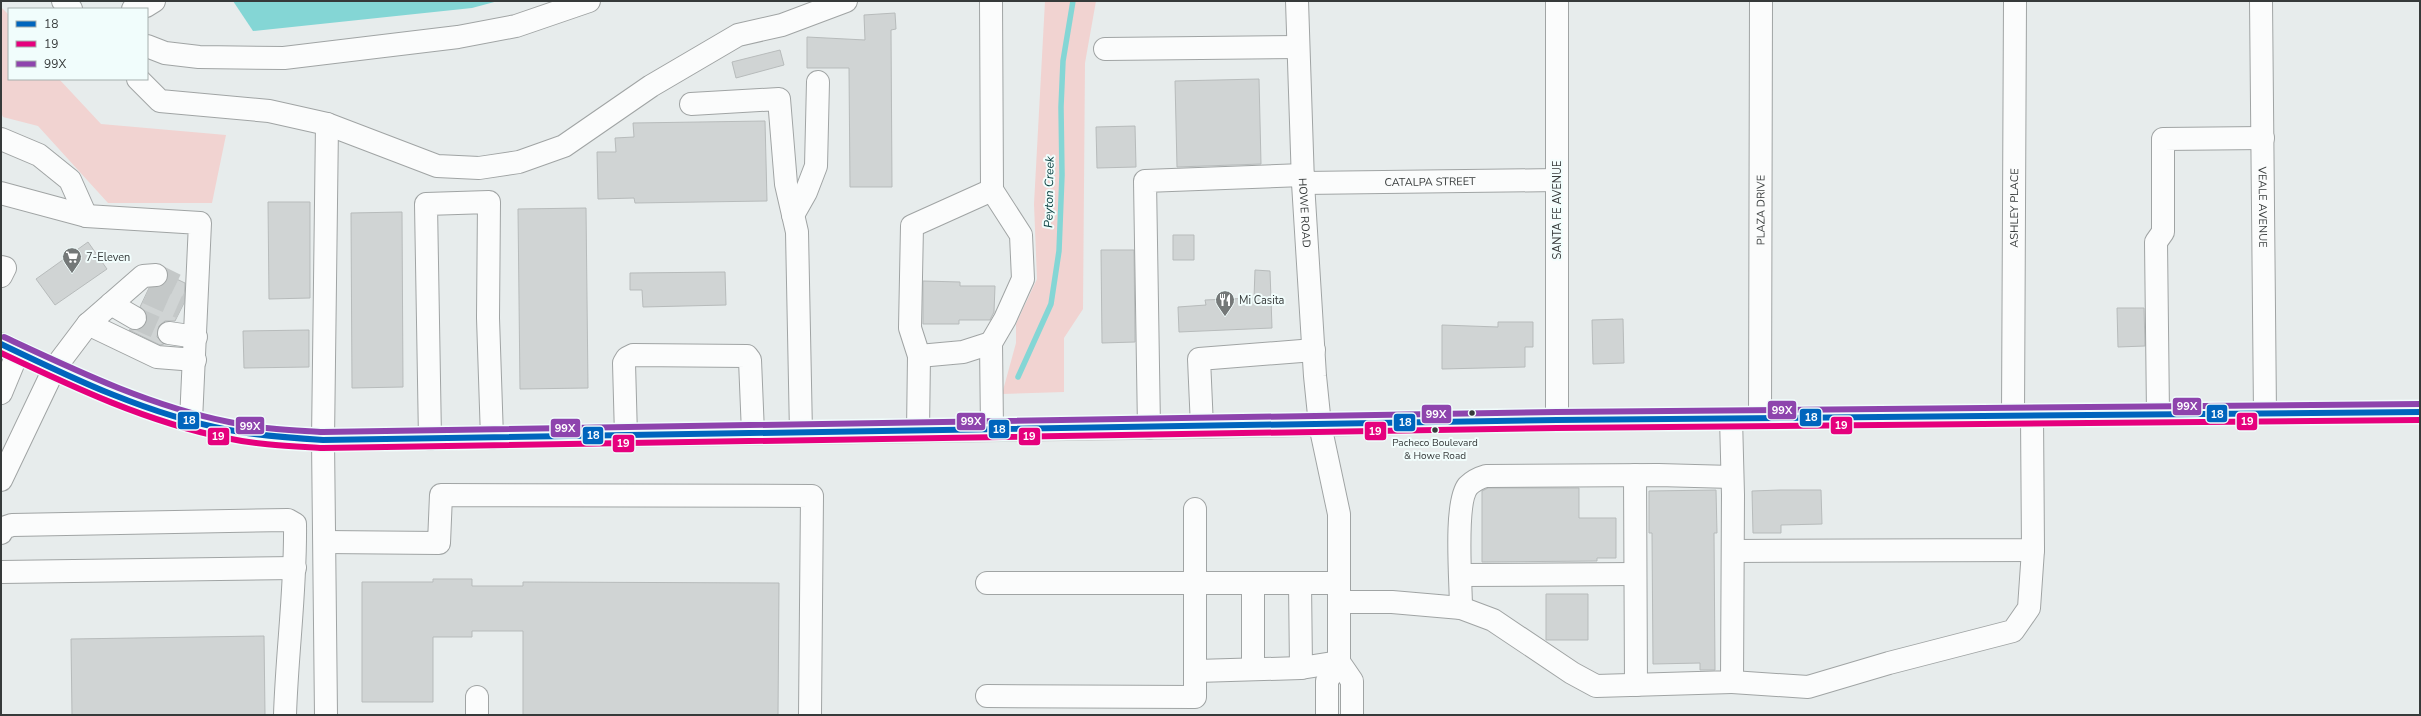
<svg xmlns="http://www.w3.org/2000/svg" width="2421" height="716" font-family="'Nunito Sans',sans-serif">
  <style>
    .green { fill: #f1d3d1 }
    .water { fill: #84d6d5 }
    .lines { fill: none; stroke-linecap: round; stroke-linejoin: round }
    .stream { stroke: #84d6d5; stroke-width: 5.5 }
    .building { fill: #d0d4d4; stroke: #b7bbbb }
    .minor-tunnel { stroke: #c4c8c8; stroke-width: 22; stroke-dasharray: 22 11; stroke-linecap: butt }
    .minor-casing { stroke: #a0a4a4; stroke-width: 24 }
    .major-casing { stroke: #c6c9c9; stroke-width: 24 }
    .minor { stroke: #fbfcfc; stroke-width: 22 }
    .major { stroke: #f6f4f4; stroke-width: 22 }
    .bus-1-casing { stroke: #f1fdfc; stroke-width: 9 }
    .bus-2-casing { stroke: #f1fdfc; stroke-width: 9 }
    .bus-3-casing { stroke: #f1fdfc; stroke-width: 9 }
    .bus-1 { stroke: #0065bd; stroke-width: 6 }
    .bus-2 { stroke: #e5007d; stroke-width: 6 }
    .bus-3 { stroke: #8e44ad; stroke-width: 6 }
    .bus-dot { fill: #363a3a; stroke: #f1fdfc; stroke-width: 1.5 }
    .labels { text-anchor: middle; stroke-width: 4; stroke-linejoin: round; paint-order: stroke }
    .bus-label { font-size: 10px; fill: #363a3a; stroke: #f1fdfc }
    .street-label { font-size: 11px; fill: #363a3a; stroke: #f1fdfc }
    .poi-label { font-size: 11px; fill: #363a3a; stroke: #f1fdfc; text-anchor: start }
    .water-label { font-size: 12px; font-style: italic; fill: #0b4141; stroke: #f1fdfc }
    .line-badge { stroke: #f1fdfc; stroke-width: 1.5 }
    .badge-label { font-size: 11px; text-anchor: middle; font-weight: bold; fill: #fff }
  </style>
  <rect width="100%" height="100%" fill="#e7ecec"/>
  <!-- green -->
  <path class="green" d="M1045,1H1096L1085,63L1083,309L1064,338V392L1002,394L1016,343V324L1037,279L1034,204Z
    M1,7L9,15V79H59L101,124L226,135L212,203H108L38,126L3,117L1,113Z"/>
  <!-- water -->
  <path class="water" d="M233,1H498L472,8L253,31Z"/>
  <g class="lines">
    <!-- stream -->
    <path class="stream" d="M1018,377L1051,304L1059,251L1062,175L1061,107L1063,61L1073,1"/>
  </g>
  <!-- building -->
  <path class="building" d="M895,13L896,29L891,30L892,187H850L849,68H807V37L865,40L864,15Z
    M780,50L784,65L736,78L732,62Z
    M1259,79L1261,164L1177,167L1175,81Z
    M765,121L767,201L635,203L634,198L598,199L597,152H616L615,138L634,137L633,123Z
    M1135,126L1136,167L1097,168L1096,127Z
    M268,202H310V298L269,299Z
    M586,208L588,388L520,389L518,209Z
    M402,212L403,387L352,388L351,213Z
    M1173,235H1194V260H1173Z
    M88,242L107,269L55,305L36,279Z
    M1101,250H1134L1135,342L1102,343Z
    M1255,270L1270,271L1272,328L1179,332L1178,307L1206,305L1205,300L1254,298Z
    M725,272L726,305L643,307L642,290H630V273Z
    M168,275L185,283L184,303L175,321H165L159,326L157,337L164,344L160,345L129,330L141,329L146,325V312L140,307L149,288L163,285Z
    M923,281L960,282V286H995L994,312L990,320H959V324H923Z
    M2117,308H2144L2145,346L2118,347Z
    M1623,319L1624,363L1593,364L1592,320Z
    M1498,322H1533V347H1525V367L1442,369V325L1498,327Z
    M309,330V367L244,368L243,331Z
    M1579,488V518H1616V558H1597V561L1482,562V491L1488,488Z
    M1716,490L1717,533H1714L1715,670H1700V663L1653,664L1652,533H1649V491Z
    M1780,490H1821L1822,524L1781,525V533H1753L1752,491Z
    M433,579H472V586H523V582L779,583L778,715H523V631H472V637H433V702H362V582H433Z
    M1546,594H1588V640H1546Z
    M264,636L265,715H72L71,639Z"/>
  <g class="lines">
    <!-- minor-tunnel -->
    <path class="minor-tunnel" d="M156,275L189,291
      M147,293L181,308
      M135,318L169,333"/>
    <!-- minor casing -->
    <g class="minor-casing">
      <g id="minor">
        <path d="M63,1L71,9"/>
        <path d="M991,1L992,190L1021,235L1023,279L1005,319L991,343L992,429"/>
        <path id="s1" d="M1297,1L1303,183L1315,376L1320,425L1339,514V662L1352,681V715"/>
        <path d="M1557,1V420"/>
        <path id="s2" d="M2261,1L2265,414"/>
        <path d="M133,9L146,6L154,1"/>
        <path d="M147,46L165,53L199,57L284,58L458,37L516,26L589,1"/>
        <path d="M1105,49L1298,47"/>
        <path d="M138,79L160,101L269,111L327,124L437,166L479,168L519,162L564,146L651,86L738,35L782,25L846,1"/>
        <path d="M691,104L779,99L786,184L797,232L801,433"/>
        <path d="M1,139L39,155L70,180L86,216"/>
        <path id="s3" d="M1303,183L1557,180"/>
        <path d="M1,193L86,216L200,223L191,421"/>
        <path d="M793,215L806,192L816,166L818,82"/>
        <path d="M1,267L5,268L1,276"/>
        <path d="M156,275L143,276L88,324L157,357L195,360"/>
        <path d="M111,304L135,318"/>
        <path d="M169,333L196,337"/>
        <path d="M919,356L963,352L991,343"/>
        <path d="M1,393L18,352"/>
        <path d="M2158,414L2156,242L2163,232V139L2263,138"/>
        <path id="s4" d="M2013,416L2015,1"/>
        <path id="s5" d="M1760,418L1761,1"/>
        <path d="M1202,427L1199,359L1314,350"/>
        <path d="M1149,428L1145,181L1303,175"/>
        <path d="M918,431L919,356L910,328L912,226L992,190"/>
        <path d="M626,436L624,363L627,358L633,355L747,356L750,360L753,433"/>
        <path d="M430,439L426,204L489,202L488,318L492,438"/>
        <path d="M1635,475L1636,685"/>
        <path d="M1,480L54,369L88,324"/>
        <path d="M1,533L3,528L12,525L288,520L295,524C296,588 287,651 285,715"/>
        <path d="M325,542L439,543L441,495L812,496L810,715"/>
        <path d="M1733,551L2033,550L2032,416"/>
        <path d="M1,572L295,568"/>
        <path d="M1461,575L1635,574"/>
        <path d="M987,583H1339"/>
        <path d="M1253,583V669"/>
        <path d="M1300,583L1301,668"/>
        <path d="M1339,602H1392L1461,608L1493,620L1572,673L1596,686L1732,682L1733,495L1731,418"/>
        <path d="M1461,608C1461,583 1454,503 1468,486C1473,481 1479,478 1486,476L1658,475L1732,477"/>
        <path d="M1197,671L1301,668L1339,662"/>
        <path d="M1732,682L1808,687L1889,663L2013,631L2029,608L2033,550"/>
        <path d="M987,696L1195,697V509"/>
        <path d="M477,697V715"/>
        <path d="M326,715L323,440L327,124"/>
        <path d="M1327,715V681L1339,662"/>
      </g>
    </g>
    <!-- major casing -->
    <g class="major-casing">
      <path id="major" d="M1,344C70,377 139,409 214,427C249,436 286,438 323,440L1202,427L1557,420L2420,412"/>
    </g>
    <!-- minor -->
    <use href="#minor" class="minor"/>
    <!-- major -->
    <use href="#major" class="major"/>
    <!-- bus-1 casing -->
    <g class="bus-1-casing">
      <path id="bus-1" d="M1,344C74,379 149,415 229,430C260,436 291,438 323,440L1557,420L2420,412"/>
    </g>
    <!-- bus-2 casing -->
    <g class="bus-2-casing">
      <path id="bus-2" d="M1,353C73,387 147,422 226,438C258,445 290,446 323,448L1557,428L2420,420"/>
    </g>
    <!-- bus-3 casing -->
    <g class="bus-3-casing">
      <path id="bus-3" d="M4,337C77,371 150,406 229,422C260,429 292,430 323,432L1557,412L2420,404"/>
    </g>
    <!-- bus-1 -->
    <use href="#bus-1" class="bus-1"/>
    <!-- bus-2 -->
    <use href="#bus-2" class="bus-2"/>
    <!-- bus-3 -->
    <use href="#bus-3" class="bus-3"/>
  </g>
  <!-- icons -->
  <defs>
    <g id="supermarket-pin" transform="scale(1)"><path d="M0 17L-7.5 6A9.5 9.5 0 1 1 7.5 6Z" fill="#747878" stroke="#f1fdfc"/><path d="M-6-5.5h2.5l.6 2H6L4.5 2H-2.5L-4.4-4H-6ZM-1.5 3.2a1.3 1.3 0 1 0 .1 0ZM3 3.2a1.3 1.3 0 1 0 .1 0Z" fill="#fff"/></g>
    <g id="restaurant-pin" transform="scale(1)"><path d="M0 17L-7.5 6A9.5 9.5 0 1 1 7.5 6Z" fill="#747878" stroke="#f1fdfc"/><path d="M-5-6h1v4h1v-4h1v4h1v-4h1v5L-1.5 .5V6h-2V.5L-5-1ZM5-6V6H3V1.5H1.5Q1.5-4 5-6Z" fill="#fff"/></g>
  </defs>
  <g fill-rule="evenodd">
    <use href="#supermarket-pin" x="72" y="257"/>
    <use href="#restaurant-pin" x="1225" y="300"/>
  </g>
  <!-- markers -->
  <g class="bus-dot">
    <circle cx="1472" cy="413" r="3.5"/>
    <circle cx="1435" cy="430" r="3.5"/>
  </g>
  <g class="labels">
    <!-- bus labels -->
    <g class="bus-label">
      <text x="1435" y="446">Pacheco Boulevard<tspan x="1435" dy="13">&amp; Howe Road</tspan></text>
    </g>
    <!-- street labels -->
    <g class="street-label">
      <text dy="4" stroke="none"><textPath href="#s3" startOffset="127">CATALPA STREET</textPath></text>
      <text dy="4" stroke="none"><textPath href="#s2" startOffset="206">VEALE AVENUE</textPath></text>
      <text dy="4" stroke="none"><textPath href="#s4" startOffset="208">ASHLEY PLACE</textPath></text>
      <text transform="translate(1557 210) rotate(-90)" y="4">SANTA FE AVENUE</text>
      <text dy="4" stroke="none"><textPath href="#s5" startOffset="208">PLAZA DRIVE</textPath></text>
      <text dy="4" stroke="none"><textPath href="#s1" startOffset="212">HOWE ROAD</textPath></text>
    </g>
    <!-- poi labels -->
    <g class="poi-label">
      <text x="86" y="261">7-Eleven</text>
      <text x="1239" y="304">Mi Casita</text>
    </g>
    <!-- water labels -->
    <g class="water-label">
      <text transform="translate(1049 192) rotate(-89)" y="4">Peyton Creek</text>
    </g>
  </g>
  <g class="line-badge">
    <rect x="2172" y="397" width="30" height="19" rx="4" fill="#8e44ad"/>
    <rect x="1767" y="400" width="30" height="20" rx="4" fill="#8e44ad"/>
    <rect x="2206" y="404" width="22" height="19" rx="4" fill="#0065bd"/>
    <rect x="1421" y="404" width="31" height="20" rx="4" fill="#8e44ad"/>
    <rect x="1799" y="408" width="23" height="19" rx="4" fill="#0065bd"/>
    <rect x="177" y="411" width="23" height="19" rx="4" fill="#0065bd"/>
    <rect x="956" y="412" width="30" height="19" rx="4" fill="#8e44ad"/>
    <rect x="2236" y="412" width="22" height="19" rx="4" fill="#e5007d"/>
    <rect x="1393" y="413" width="23" height="19" rx="4" fill="#0065bd"/>
    <rect x="1830" y="416" width="23" height="19" rx="4" fill="#e5007d"/>
    <rect x="235" y="416" width="30" height="19" rx="4" fill="#8e44ad"/>
    <rect x="550" y="418" width="31" height="20" rx="4" fill="#8e44ad"/>
    <rect x="988" y="419" width="22" height="20" rx="4" fill="#0065bd"/>
    <rect x="1364" y="421" width="23" height="20" rx="4" fill="#e5007d"/>
    <rect x="582" y="426" width="22" height="19" rx="4" fill="#0065bd"/>
    <rect x="207" y="427" width="23" height="19" rx="4" fill="#e5007d"/>
    <rect x="1018" y="427" width="23" height="19" rx="4" fill="#e5007d"/>
    <rect x="612" y="434" width="23" height="19" rx="4" fill="#e5007d"/>
  </g>
  <g class="badge-label">
    <text x="2187" y="410">99X</text>
    <text x="1782" y="414">99X</text>
    <text x="2217" y="418">18</text>
    <text x="1436" y="418">99X</text>
    <text x="1811" y="421">18</text>
    <text x="189" y="424">18</text>
    <text x="971" y="425">99X</text>
    <text x="2247" y="425">19</text>
    <text x="1405" y="426">18</text>
    <text x="1841" y="429">19</text>
    <text x="250" y="430">99X</text>
    <text x="565" y="432">99X</text>
    <text x="999" y="433">18</text>
    <text x="1375" y="435">19</text>
    <text x="593" y="439">18</text>
    <text x="218" y="440">19</text>
    <text x="1029" y="440">19</text>
    <text x="623" y="447">19</text>
  </g>
  <!-- border -->
  <rect width="2421" height="716" fill="none" stroke="#363a3a" stroke-width="4"/>
  <!-- legend -->
  <rect x="8" y="8" width="140" height="72" fill="#f1fdfc" stroke="#a6afae"/>
  <rect x="16" y="21" width="20" height="6" fill="#0065bd" stroke="#a6afae"/>
  <text x="44" y="28" font-size="12" fill="#363a3a">18</text>
  <rect x="16" y="41" width="20" height="6" fill="#e5007d" stroke="#a6afae"/>
  <text x="44" y="48" font-size="12" fill="#363a3a">19</text>
  <rect x="16" y="61" width="20" height="6" fill="#8e44ad" stroke="#a6afae"/>
  <text x="44" y="68" font-size="12" fill="#363a3a">99X</text>
</svg>
